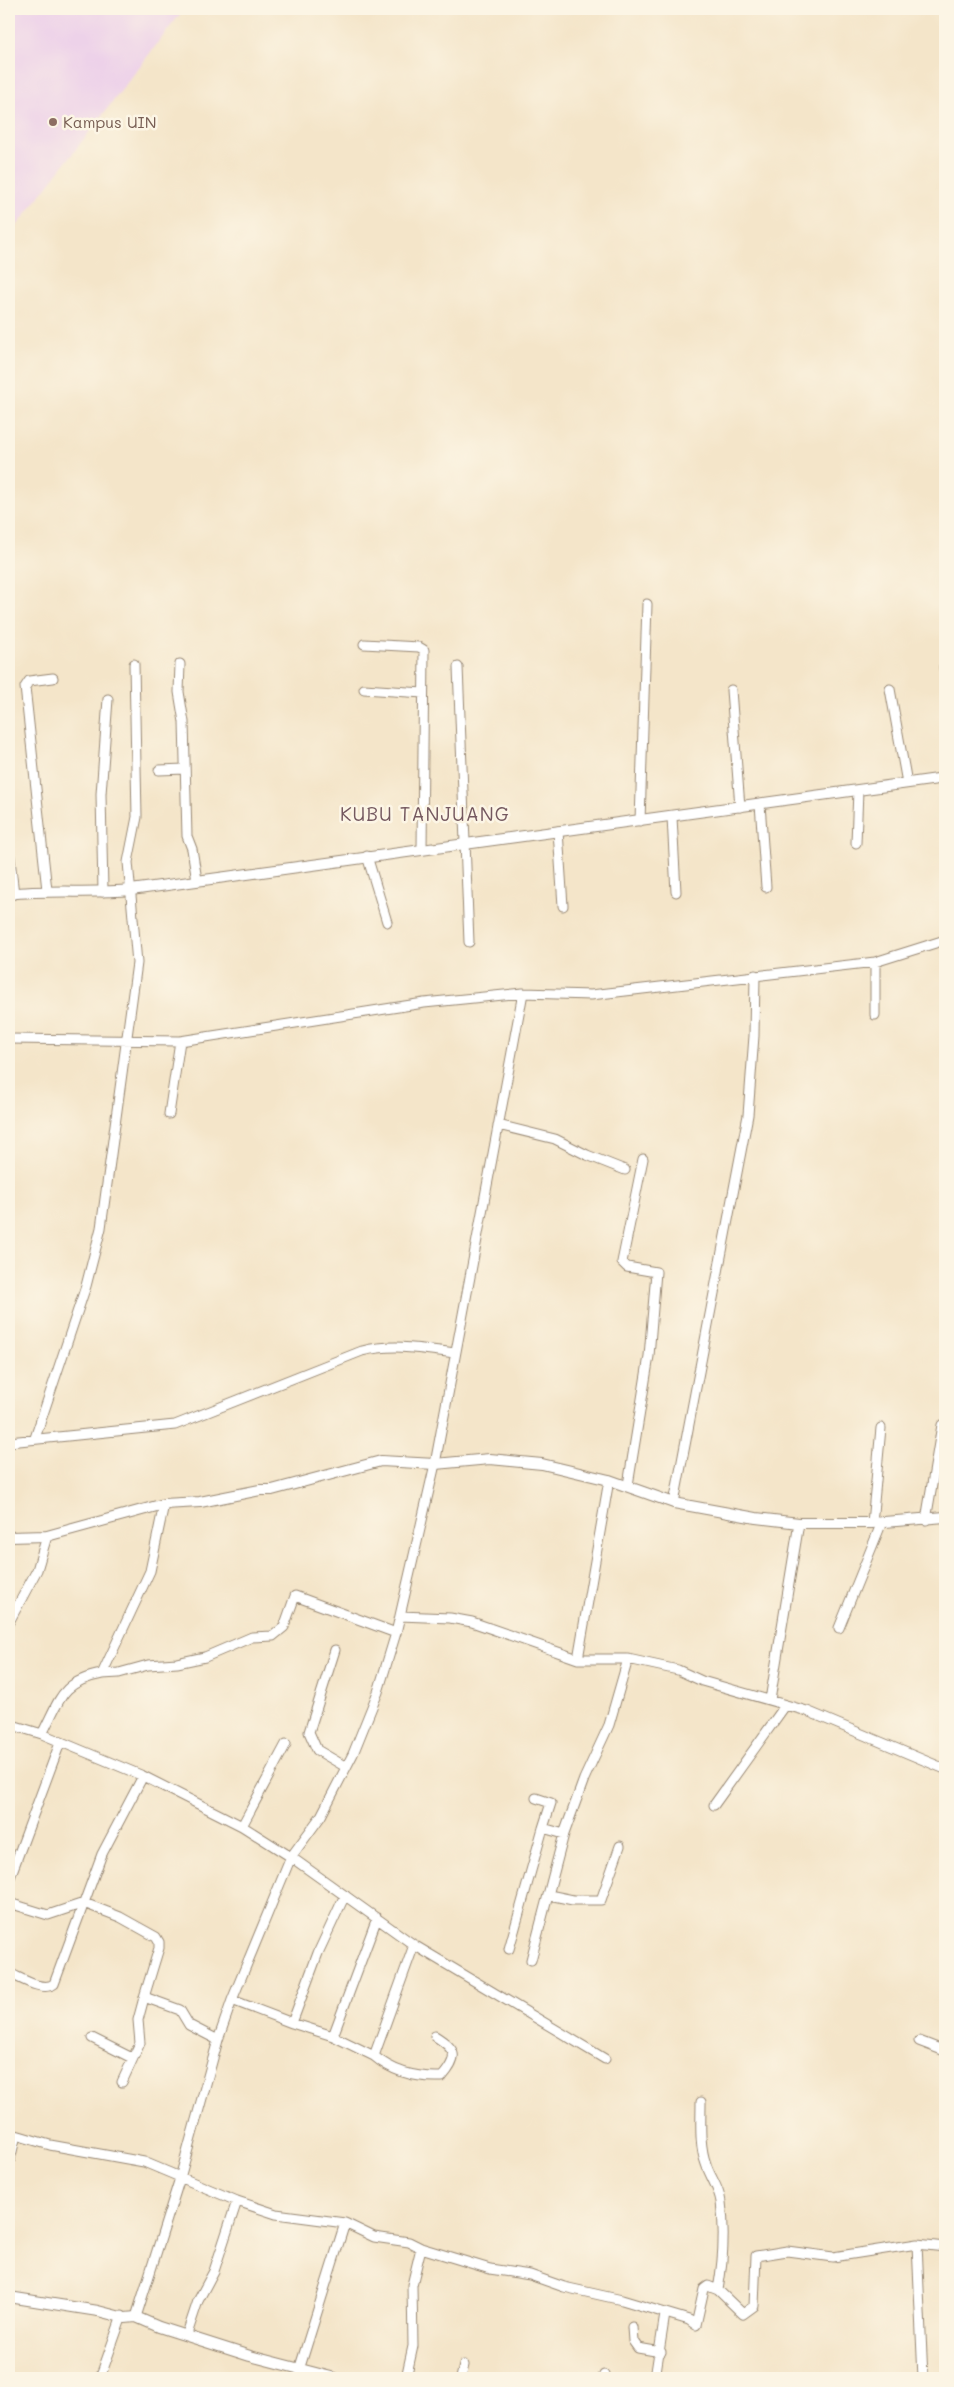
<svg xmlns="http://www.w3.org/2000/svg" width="954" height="2387" font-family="Mali,sans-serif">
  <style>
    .built { fill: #edd1e9 }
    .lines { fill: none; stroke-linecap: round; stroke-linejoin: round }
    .minor-casing { stroke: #988874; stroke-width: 11 }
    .tertiary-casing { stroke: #988874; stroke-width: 12 }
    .minor { stroke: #fff; stroke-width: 9 }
    .tertiary { stroke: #fff; stroke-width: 10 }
    .education-dot { fill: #8d6e63; stroke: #fcf5e5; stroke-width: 2 }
    .labels { text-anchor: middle; stroke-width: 5; stroke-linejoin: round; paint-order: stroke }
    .education-label { font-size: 16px; fill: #785e54; stroke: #fcf5e5; text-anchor: start }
    .quarter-label { font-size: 19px; letter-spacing: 1px; fill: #74585f; stroke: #fcf5e5 }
  </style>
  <rect width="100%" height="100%" fill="#fcf5e5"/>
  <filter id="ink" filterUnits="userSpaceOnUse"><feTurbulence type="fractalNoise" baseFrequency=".02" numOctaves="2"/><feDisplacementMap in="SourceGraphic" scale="10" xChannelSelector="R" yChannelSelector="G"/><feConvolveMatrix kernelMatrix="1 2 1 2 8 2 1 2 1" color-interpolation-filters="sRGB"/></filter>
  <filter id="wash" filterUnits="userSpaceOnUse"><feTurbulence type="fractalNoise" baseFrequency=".0096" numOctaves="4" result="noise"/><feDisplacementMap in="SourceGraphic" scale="20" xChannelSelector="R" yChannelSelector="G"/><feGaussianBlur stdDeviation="1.12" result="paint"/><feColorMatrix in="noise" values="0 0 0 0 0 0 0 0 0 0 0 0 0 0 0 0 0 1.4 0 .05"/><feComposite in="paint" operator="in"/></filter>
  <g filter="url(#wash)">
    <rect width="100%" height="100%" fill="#f4e5c9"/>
    <!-- built -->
    <path class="built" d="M9,9H184L9,236Z"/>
  </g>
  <g filter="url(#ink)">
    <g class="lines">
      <!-- minor casing -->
      <g class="minor-casing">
        <path id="minor" d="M364,644L419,647L424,650L422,849
          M180,664L179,692L184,722L187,836L192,849L197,880
          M458,667L469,942
          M944,667L945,676
          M364,689L423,693
          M890,689L907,783
          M731,690L740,807
          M159,770L185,769
          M760,804L766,887
          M672,817L676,892
          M640,821L647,604
          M558,831L563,906
          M856,843L858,790
          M9,850L14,894
          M367,856L387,922
          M47,890L25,687L29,681L53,678
          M103,892L101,794L108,699
          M875,962V1015
          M9,1039L180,1041L424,1003L523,993L591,995L875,962L945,940
          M169,1114L180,1041
          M498,1125L555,1139L587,1155L625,1170
          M35,1438L86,1286L101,1228L137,963L128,862L137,817L134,664
          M9,1442L175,1425L362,1351C394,1343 423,1349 455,1353
          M628,1485L649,1356L656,1272L627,1267L622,1262L643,1159
          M674,1503L748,1115L754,1036L755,975
          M926,1520L942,1425
          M872,1523L881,1428
          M400,1616L450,1618L472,1622L578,1659H628L678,1670L702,1681L807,1711L945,1769
          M9,1622L37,1570L47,1536
          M839,1628L882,1522
          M335,1650L309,1732L317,1750L346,1767
          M578,1659L609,1480
          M102,1674L119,1673L148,1665L177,1663L205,1657L252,1637L273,1636L284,1627L295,1596L396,1633
          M770,1700L799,1523
          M9,1724L42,1734L143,1776L242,1826L291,1857L414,1945L605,2059
          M42,1734C60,1700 60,1682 102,1674L150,1571L164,1504
          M536,1798L551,1803L543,1828
          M714,1805L785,1706
          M242,1826L286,1744
          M9,1880L60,1743
          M549,1895L573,1900H601L620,1846
          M9,1903L48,1915L84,1903L120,1917L156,1937L159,1942V1948L145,1994L147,1998L180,2010L189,2025L218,2040
          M509,1949L543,1828L564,1834
          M531,1960L564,1834L584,1779L609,1725L628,1659
          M9,1973C21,1978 42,1992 54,1984L102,1854L143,1776
          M232,2000L292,2023L333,2036L374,2056L414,1945
          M292,2023L318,1953L345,1895
          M333,2036L377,1918
          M92,2038L132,2058
          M919,2041L945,2051
          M374,2056C393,2072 417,2078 442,2077C459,2057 457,2050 435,2036
          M122,2082L140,2043L138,2020L145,1994
          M701,2102C701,2122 699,2145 706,2164C710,2177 719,2187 721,2202C725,2231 723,2262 718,2290
          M9,2133L50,2145L144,2162L237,2201L276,2214L345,2223L374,2237L409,2242L421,2248L490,2269L530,2275L564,2287L622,2300L689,2320L696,2325L704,2289L708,2286L718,2290L743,2314L754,2306L756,2256L787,2251L833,2257L917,2244L945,2247
          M9,2164L16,2135
          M917,2244L923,2378
          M136,2317L180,2178L218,2040L232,2000L291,1857L321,1816L353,1754L378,1692L396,1633L435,1464L523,993
          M632,2327L633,2341L638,2348L661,2352
          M187,2334L198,2301L214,2271L237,2201
          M299,2370L345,2223
          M100,2378L122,2316
          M406,2378L413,2346L412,2285L421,2248
          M461,2378L464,2365
          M603,2378L604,2375
          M655,2378L665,2314"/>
      </g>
      <!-- tertiary casing -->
      <g class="tertiary-casing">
        <path id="tertiary" d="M9,894C50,889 90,894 131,890L945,778
          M9,1537L47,1536L164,1504L200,1502L260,1490H272L381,1461L435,1464L490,1459L542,1464L609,1480L674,1503L756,1518L799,1523H872L945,1517
          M9,2297L98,2311L125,2318L136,2317L159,2327L250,2356L335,2378"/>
      </g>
      <!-- minor -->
      <use href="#minor" class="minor"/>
      <!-- tertiary -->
      <use href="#tertiary" class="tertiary"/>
    </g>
  </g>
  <!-- markers -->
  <circle class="education-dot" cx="53" cy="122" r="5"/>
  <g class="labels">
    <!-- education labels -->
    <g class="education-label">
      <text x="63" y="128">Kampus UIN</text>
    </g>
    <!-- quarter labels -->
    <g class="quarter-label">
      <text x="425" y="821">KUBU TANJUANG</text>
    </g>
  </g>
  <!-- margin -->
  <rect width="954" height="2387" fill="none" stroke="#fcf5e5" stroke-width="30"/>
</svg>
